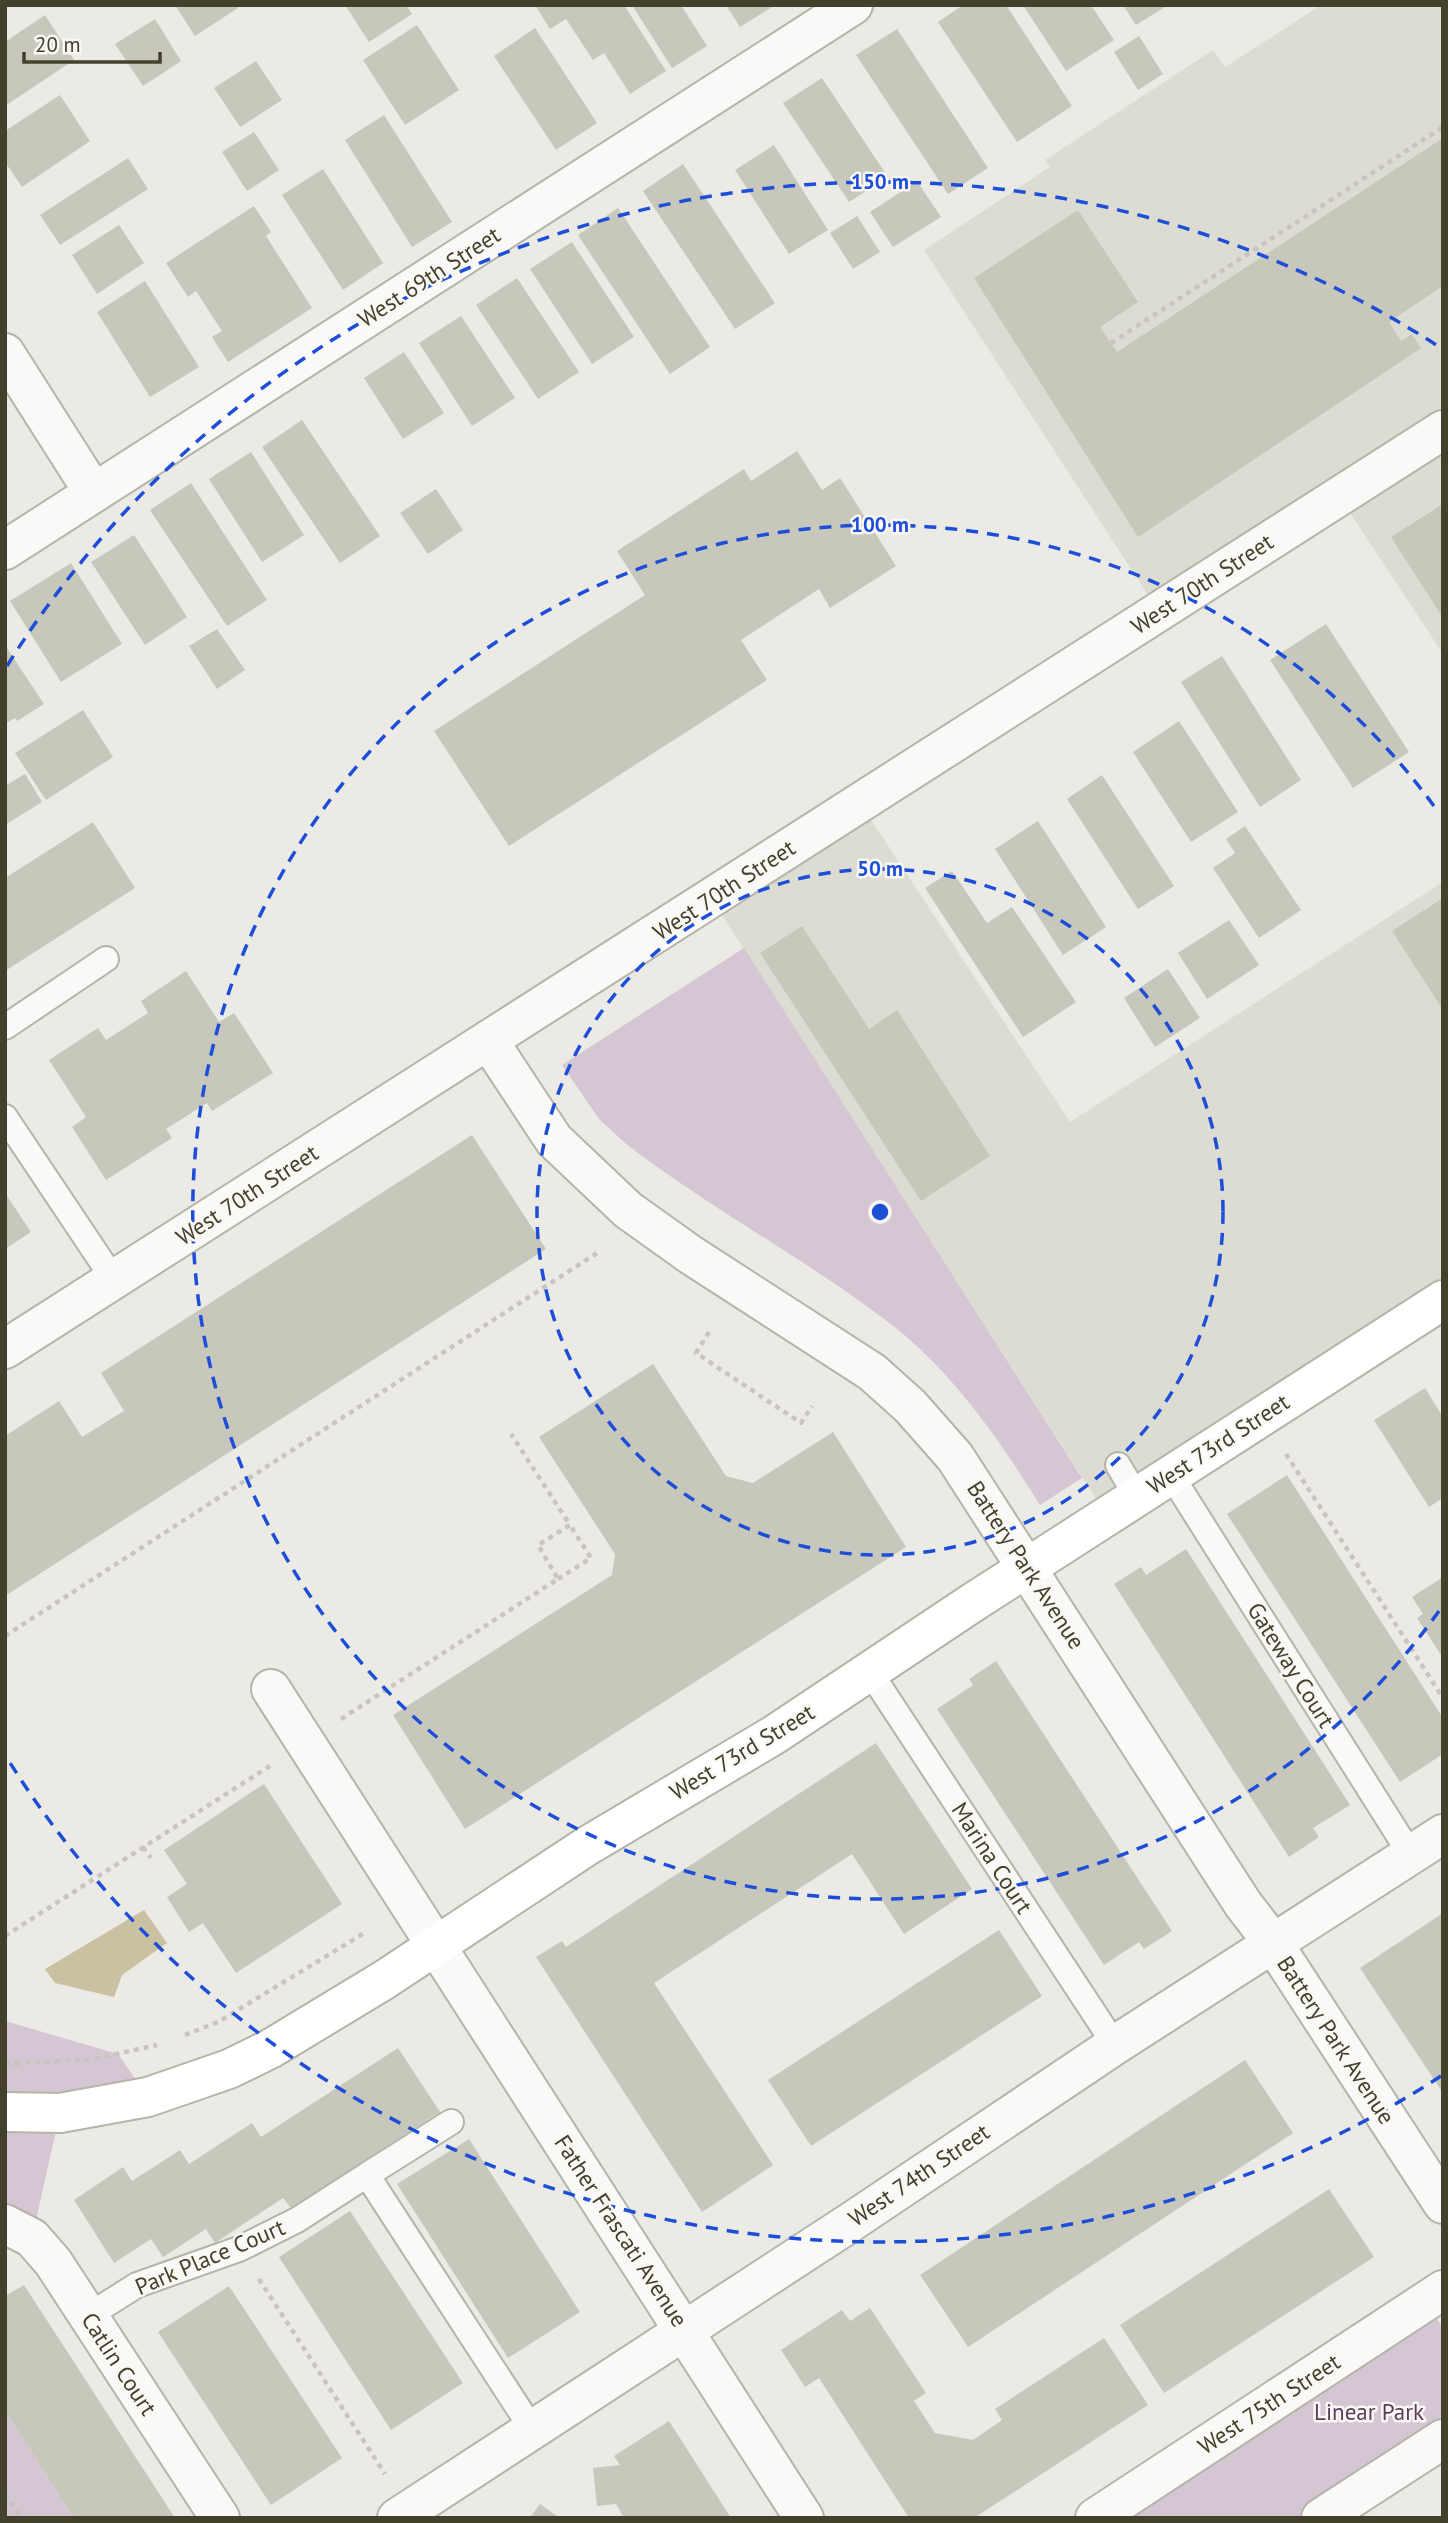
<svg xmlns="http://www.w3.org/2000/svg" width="1448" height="2523" font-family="'PT Sans',sans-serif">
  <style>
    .built { fill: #dddcd2 }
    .green { fill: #d5c6d4 }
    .water { fill: #c9c1a2 }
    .building { fill: #c8c7bc }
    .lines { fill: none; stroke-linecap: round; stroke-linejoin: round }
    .lane-casing { stroke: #b5b4a9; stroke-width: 28 }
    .street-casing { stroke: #b5b4a9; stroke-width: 42 }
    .secondary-casing { stroke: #b5b4a9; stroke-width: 42 }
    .path { stroke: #c7c5be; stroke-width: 4.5; stroke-dasharray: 5 5; stroke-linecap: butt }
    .lane { stroke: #faf9f7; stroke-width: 24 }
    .street { stroke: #faf9f7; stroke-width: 38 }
    .secondary { stroke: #fff; stroke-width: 38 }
    .ring { fill: none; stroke: #1d4ed8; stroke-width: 3.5; stroke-dasharray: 12 9 }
    .labels { text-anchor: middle; stroke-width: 5; stroke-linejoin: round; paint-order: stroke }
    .street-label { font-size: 23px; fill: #43412c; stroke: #f9f8f4 }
    .park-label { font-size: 23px; fill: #5e3a5b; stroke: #f9f8f4 }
    .centre { fill: #1d4ed8; stroke: #f9f8f4; stroke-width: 3.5 }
    .ring-label { font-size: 21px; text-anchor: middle; font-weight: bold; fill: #1d4ed8; stroke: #f9f8f4; stroke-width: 5; stroke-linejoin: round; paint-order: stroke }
  </style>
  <rect width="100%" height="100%" fill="#ebeae4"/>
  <!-- built -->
  <path class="built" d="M1321,5H1443V654L1339,496L1159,612L924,250L1050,167L1045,160L1213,50L1225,67Z
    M860,803L1070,1122L1443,882V1300L1107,1516L711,898Z"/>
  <!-- green -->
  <path class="green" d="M744,948L1082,1478L1040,1505C1001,1442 952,1371 892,1325C808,1260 710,1209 625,1143L599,1119L562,1065Z
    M5,2021L118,2054L148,2097L60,2113L32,2238L5,2224Z
    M1425,2301L1443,2328V2439L1321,2518H1095Z
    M5,2411L74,2518H5Z"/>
  <!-- water -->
  <path class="water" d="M144,1910L167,1943L122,1975L114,1997L55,1983L45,1969Z"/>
  <!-- building -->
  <path class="building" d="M175,5H237L238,8L195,36Z
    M345,5H406L412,14L369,42Z
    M535,5H624L666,71L630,94L604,53L593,60L566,19L550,29Z
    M632,5H681L707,46L672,68Z
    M726,5H775L740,27Z
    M963,5H1006L1072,106L1017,142L938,22Z
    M1023,5H1091L1114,40L1066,71Z
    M1123,5H1168L1136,25Z
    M45,15L74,60L5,106V42Z
    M155,19L181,61L143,86L115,44Z
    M417,25L459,90L405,125L363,60Z
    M535,28L597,123L556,150L494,56Z
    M897,29L988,168L948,194L856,55Z
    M1139,36L1163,74L1138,90L1114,52Z
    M256,61L282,100L240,127L214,88Z
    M822,78L888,177L849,202L783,103Z
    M60,95L90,141L22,187L5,162V131Z
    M384,115L452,222L412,247L345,140Z
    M254,132L279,170L247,191L222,152Z
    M1443,138V286L1389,322L1401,341L1412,334L1421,348L1138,537L974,278L1078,210L1138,302L1100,327L1117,352Z
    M774,145L828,230L789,254L735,170Z
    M128,158L148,189L60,245L40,215Z
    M683,164L775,303L735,329L643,191Z
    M323,169L383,263L343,290L282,195Z
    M917,181L941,217L893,247L870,212Z
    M254,206L271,232L266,236L312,308L228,362L212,337L222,331L196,291L188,297L166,263Z
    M618,208L710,347L670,374L578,235Z
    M857,216L880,252L853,269L830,233Z
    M119,225L144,263L97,294L72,255Z
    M572,242L634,337L592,364L530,269Z
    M517,278L579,372L538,399L476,305Z
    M145,281L199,367L150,397L97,312Z
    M461,316L515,398L472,426L419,343Z
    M404,352L444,413L403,439L364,378Z
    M302,420L380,536L340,563L262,447Z
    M797,451L822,490L840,478L896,566L830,608L819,589L741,640L767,680L509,846L434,731L645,595L617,551L744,469L751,481Z
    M251,452L304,535L262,562L209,479Z
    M191,483L267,600L227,626L150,510Z
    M436,489L463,530L428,554L400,513Z
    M1443,504V618L1391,537Z
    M134,535L187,617L145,645L91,562Z
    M71,563L122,644L61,682L10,601Z
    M1326,624L1409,752L1353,788L1270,660Z
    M217,629L245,670L217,689L189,646Z
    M5,645L44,704L17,721L15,718L5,724Z
    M1222,656L1301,780L1260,807L1181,682Z
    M83,710L113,757L46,800L15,753Z
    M1179,721L1238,812L1191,842L1133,752Z
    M25,774L42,802L5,825V786Z
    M1102,775L1174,886L1138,909L1067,799Z
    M1038,821L1106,927L1063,955L995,849Z
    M93,822L135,888L5,971V878Z
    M1245,826L1301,910L1259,938L1213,868L1235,853L1226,839Z
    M952,871L987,923L1012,907L1076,1002L1023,1037L925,888Z
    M1443,898V1010L1392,931Z
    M1229,920L1259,965L1207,999L1178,953Z
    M802,926L869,1029L897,1010L990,1156L921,1201L760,953Z
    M1168,969L1200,1018L1155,1047L1124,998Z
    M186,971L219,1022L234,1013L273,1073L212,1111L207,1103L166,1129L172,1138L106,1180L72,1127L86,1117L49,1060L98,1028L106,1040L148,1013L141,1001Z
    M472,1135L546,1249L5,1596V1436L59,1401L82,1437L124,1411L101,1373Z
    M5,1193L31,1232L5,1249Z
    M653,1364L726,1476L753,1483L833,1432L906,1547L465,1829L393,1715L612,1575L615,1554L539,1437Z
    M1425,1388L1443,1417V1498L1429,1507L1374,1420Z
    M1287,1475L1443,1718V1754L1400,1782L1227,1514Z
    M1186,1549L1350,1805L1313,1828L1319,1837L1289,1857L1114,1584L1141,1567L1146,1575Z
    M1443,1577V1658L1417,1618L1423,1614L1412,1597Z
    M996,1661L1172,1931L1144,1949L1139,1942L1104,1965L937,1709L973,1685L969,1679Z
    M876,1743L972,1889L904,1934L852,1854L654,1983L773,2165L702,2212L536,1957L562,1941L566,1947Z
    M264,1784L342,1904L236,1973L203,1923L189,1932L167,1897L187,1884L164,1850Z
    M1443,1913V2093L1360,1968Z
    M999,1930L1042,1996L811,2146L768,2080Z
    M398,2048L440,2112L291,2208L283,2198L215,2243L206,2229L163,2257L151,2239L114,2263L74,2200L123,2167L132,2181L180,2150L189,2164L252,2123L261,2137Z
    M1245,2060L1293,2133L968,2347L920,2275Z
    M469,2139L580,2312L508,2358L397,2184Z
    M1329,2189L1374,2257L1164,2393L1120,2325Z
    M350,2211L463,2383L391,2430L279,2257Z
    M24,2285L175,2518H74L5,2411V2296Z
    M229,2286L342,2458L271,2505L158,2332Z
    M870,2308L926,2393L914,2401L935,2433L973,2440L1002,2420L995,2409L1104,2338L1148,2405L974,2518H909L819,2378L805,2387L781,2350L842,2310L850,2321Z
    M669,2421L731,2518H624L616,2504L597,2506L593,2468L620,2465L614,2456Z
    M540,2504L560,2518H530Z"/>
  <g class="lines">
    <!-- lane casing -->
    <g class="lane-casing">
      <path id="lane" d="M5,1027L106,959
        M5,1117L114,1280
        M1118,1465L1137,1497
        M1171,1475L1411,1855
        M870,1672L1115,2045
        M451,2122L367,2175L532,2429
        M88,2316L137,2285L239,2249L297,2220L367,2175"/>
    </g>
    <!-- street casing -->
    <g class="street-casing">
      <path id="street" d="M5,353L94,493
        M5,550L853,5
        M488,1040L554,1140L628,1210L691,1255L872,1372L910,1406L955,1457L1243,1904L1273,1943L1443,2204
        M5,1349L1443,430
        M271,1689L804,2518
        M5,2224L32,2238L53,2262L220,2518
        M397,2518L851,2222L1115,2045L1443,1834
        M1095,2518L1443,2290
        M1321,2518L1443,2439"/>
    </g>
    <!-- secondary casing -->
    <g class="secondary-casing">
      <path id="secondary" d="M5,2112L60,2113L148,2097L229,2069L270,2049L384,1980L587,1846L774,1735L975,1601L1443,1300"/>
    </g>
    <!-- path -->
    <path class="path" d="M1111,343L1443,127
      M709,1332L696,1353L801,1423L812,1406
      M1286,1454L1443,1698
      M558,1579L591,1558L570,1525
      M5,1636L597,1253
      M341,1719L558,1579L538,1545L570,1525L511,1434
      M143,1847L151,1858
      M5,1936L270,1766
      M185,2035L218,2022L366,1932
      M5,2064L94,2059L157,2045
      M259,2279L385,2474
      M5,2494L21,2518"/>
    <!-- lane -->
    <use href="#lane" class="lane"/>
    <!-- street -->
    <use href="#street" class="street"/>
    <!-- secondary -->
    <use href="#secondary" class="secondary"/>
  </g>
  <!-- distance rings -->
  <g class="ring">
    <circle cx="880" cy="1212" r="343"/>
    <path d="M1439 1611A687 687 0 1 1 1439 813"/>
    <path d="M1441 2076A1030 1030 0 0 1 7 1758M7 666A1030 1030 0 0 1 1441 348"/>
  </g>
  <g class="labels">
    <!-- street labels -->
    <g class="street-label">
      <text transform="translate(429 277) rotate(-33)" y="8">West 69th Street</text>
      <text transform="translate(1202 584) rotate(-33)" y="8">West 70th Street</text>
      <text transform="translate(724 890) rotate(-33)" y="8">West 70th Street</text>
      <text transform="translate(247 1195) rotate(-33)" y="8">West 70th Street</text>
      <text transform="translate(1218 1444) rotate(-33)" y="8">West 73rd Street</text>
      <text transform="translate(1026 1565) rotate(57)" y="8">Battery Park Avenue</text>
      <text transform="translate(1291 1665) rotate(58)" y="8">Gateway Court</text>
      <text transform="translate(742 1752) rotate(-31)" y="8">West 73rd Street</text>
      <text transform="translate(992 1858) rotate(57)" y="8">Marina Court</text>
      <text transform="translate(1336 2040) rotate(57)" y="8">Battery Park Avenue</text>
      <text transform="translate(919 2175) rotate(-34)" y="8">West 74th Street</text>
      <text transform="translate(621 2231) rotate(57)" y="8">Father Frascati Avenue</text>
      <text transform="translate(210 2257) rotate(-23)" y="8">Park Place Court</text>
      <text transform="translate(119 2364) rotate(57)" y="8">Catlin Court</text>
      <text transform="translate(1269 2404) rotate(-33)" y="8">West 75th Street</text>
    </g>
    <!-- park labels -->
    <g class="park-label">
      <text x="1369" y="2420">Linear Park</text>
    </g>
  </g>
  <circle cx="880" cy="1212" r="10" class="centre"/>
  <g class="ring-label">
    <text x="880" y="189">150 m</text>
    <text x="880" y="532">100 m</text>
    <text x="880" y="876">50 m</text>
  </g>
  <!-- border -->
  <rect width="1448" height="2523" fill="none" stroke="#43412c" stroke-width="14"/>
  <!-- scale -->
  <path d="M24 52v10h136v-10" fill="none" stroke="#43412c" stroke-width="3.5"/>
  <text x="35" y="52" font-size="21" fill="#43412c" stroke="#f9f8f4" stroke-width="5" paint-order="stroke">20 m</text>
</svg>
